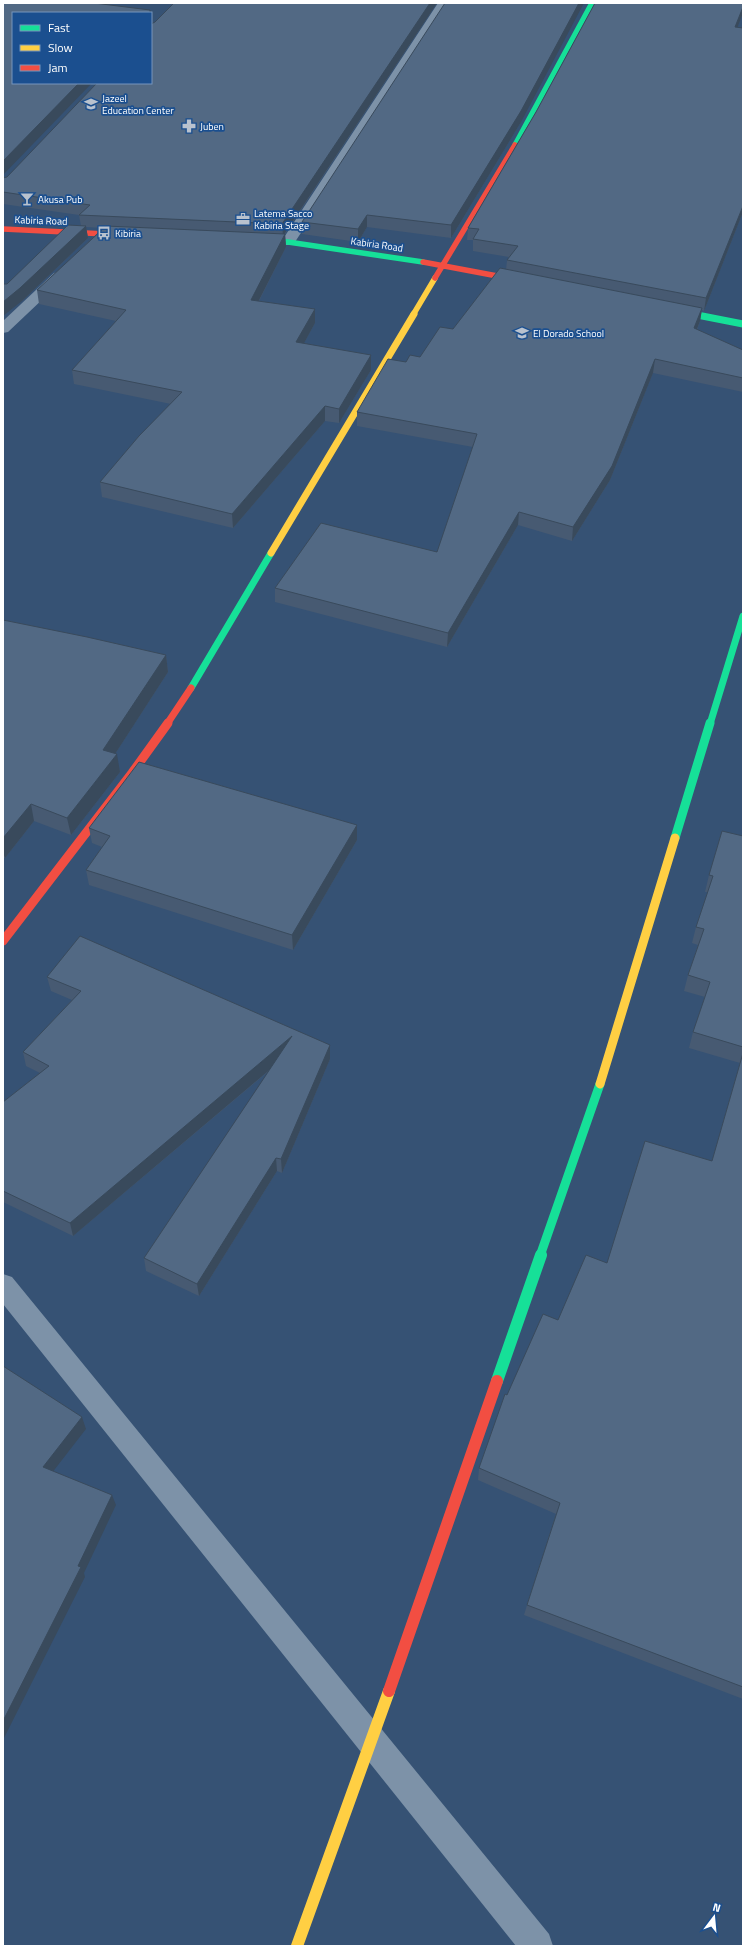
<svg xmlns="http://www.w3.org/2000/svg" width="746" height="1949" font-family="'Titillium Web',sans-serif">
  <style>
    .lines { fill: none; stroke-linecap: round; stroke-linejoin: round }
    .street { fill: #7d92a8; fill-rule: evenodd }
    .fast-far3 { stroke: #16e098; stroke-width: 5.5 }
    .fast-far2 { stroke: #16e098; stroke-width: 7 }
    .fast-far1 { stroke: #16e098; stroke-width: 9 }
    .fast { stroke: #16e098; stroke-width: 12 }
    .slow-far3 { stroke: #ffcf43; stroke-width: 5.5 }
    .slow-far2 { stroke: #ffcf43; stroke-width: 7 }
    .slow-far1 { stroke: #ffcf43; stroke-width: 9 }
    .slow { stroke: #ffcf43; stroke-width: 12 }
    .jam-far3 { stroke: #f24e42; stroke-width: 5.5 }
    .jam-far2 { stroke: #f24e42; stroke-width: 7 }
    .jam-far1 { stroke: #f24e42; stroke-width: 9 }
    .jam { stroke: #f24e42; stroke-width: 12 }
    .wall { fill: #475a72 }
    .shaded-wall { fill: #394a5c }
    .building { fill: #526984; stroke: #394a5c }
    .labels { text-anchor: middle; stroke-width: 3.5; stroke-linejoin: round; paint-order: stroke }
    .far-poi-label { font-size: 10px; fill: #fff; stroke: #1b4f8f; text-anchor: start }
    .far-street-label { font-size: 10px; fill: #fff; stroke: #1b4f8f }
  </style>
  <rect width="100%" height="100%" fill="#365274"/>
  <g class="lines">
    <!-- street -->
    <path class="street" d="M438,3H450L295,242L293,245H283L281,242Z
      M59,272L64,273L66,276L64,279L8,332L3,333V321L54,273Z
      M3,1274L12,1277L549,1934L553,1946H516L3,1304Z"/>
    <!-- fast-far3 -->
    <path class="fast-far3" d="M515,145L592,3
      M256,241L288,242L423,262
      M672,310L697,315"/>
    <!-- fast-far2 -->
    <path class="fast-far2" d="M692,314L743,324
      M191,688L271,553
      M710,724L743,616"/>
    <!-- fast-far1 -->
    <path class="fast-far1" d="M675,838L710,723
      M540,1256L600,1084"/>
    <!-- fast -->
    <path class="fast" d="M497,1381L541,1255"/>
    <!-- slow-far3 -->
    <path class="slow-far3" d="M413,315L435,278"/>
    <!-- slow-far2 -->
    <path class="slow-far2" d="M271,553L414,314"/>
    <!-- slow-far1 -->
    <path class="slow-far1" d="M600,1084L675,838"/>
    <!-- slow -->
    <path class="slow" d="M297,1946L389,1691"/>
    <!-- jam-far3 -->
    <path class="jam-far3" d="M3,229L127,235
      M423,262L524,281
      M435,278L515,145"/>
    <!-- jam-far2 -->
    <path class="jam-far2" d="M167,724L191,688"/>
    <!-- jam-far1 -->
    <path class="jam-far1" d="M3,941L132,773L168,723"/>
    <!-- jam -->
    <path class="jam" d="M389,1691L497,1381"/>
  </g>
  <!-- wall -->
  <path class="wall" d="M174,3H437L285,234L286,247L259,301L315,323L304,343L371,370L339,423L325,421L233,528L102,497L100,482L171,404L74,384L72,370L116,321L39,304L37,290L103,228L86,227L88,238L22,301L7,284L81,226L79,215L3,204V178L7,177L155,22Z
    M743,3V13L737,28L743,212L704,311L702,310L700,321L697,330L743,350V392L653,373L610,480L572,541L518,525L447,647L275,602V588L437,552L473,447L357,426V412L406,362L420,357L453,329L506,270L507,260L509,257L473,251V240H467L468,228L536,112Z
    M521,122L451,238L367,227L358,242L302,234V222Z
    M3,620L166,655L168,672L115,754L120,772L71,835L34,821L5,858H3Z
    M357,825V840L293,950L89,885L86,870L102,847L92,843L89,828Z
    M743,836V1699L524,1615L527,1605L556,1514L478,1480L479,1468L507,1395L558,1320L607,1263L712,1161L740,1063L689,1048L693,1032L705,997L684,991L688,975L698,945L692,943L696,927L708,892H705L709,875Z
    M47,977L330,1045V1059L282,1173L277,1171L199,1296L146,1271L144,1258L270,1070L73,1236L3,1202V1102L40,1073L26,1066L23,1052L72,1000L51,991Z"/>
  <!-- shaded-wall -->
  <path class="shaded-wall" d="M430,3H437L283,236L282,224Z
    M579,3H584L521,122L451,238V225Z
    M743,7V13L733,39L735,27Z
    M79,83H92L3,175V161Z
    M743,206V212L704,311L706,298Z
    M367,215V227L358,242V229Z
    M86,226L88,238L22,301L3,316V302Z
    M285,234L286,247L252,314L251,300Z
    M702,308L700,321L692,342L694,328Z
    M315,309V323L297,356L296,342Z
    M371,355V370L339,423V409Z
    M655,359L653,373L610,480L572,541L573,527Z
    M325,406V421L233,528L232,514Z
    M519,512L518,525L447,647L448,633Z
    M166,655L168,672L106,768L103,750Z
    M117,754L120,772L71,835L67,818Z
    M31,804L34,821L5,858L3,852V838Z
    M357,825V840L293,950L292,935Z
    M292,1036L293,1050L73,1236L70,1223Z
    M330,1045V1059L282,1173L281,1159Z
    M276,1158L277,1171L199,1296L197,1284Z
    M82,1417L86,1429L48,1478L43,1467Z
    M112,1495L116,1505L84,1573L85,1577L3,1740V1721Z"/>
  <!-- building -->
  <path class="building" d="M3,3H94L150,10V13H13V83H79L3,161Z
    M174,3H430L282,224L79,215L90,205L3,192V178L7,177L97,83H151V24L155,22Z
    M445,3H579L521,111L451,225L367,215L358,229L302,222Z
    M595,3H743V7L735,27L743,28V206L706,298L507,260L518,246L473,239L479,229L468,228L536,112Z
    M68,225L86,226L20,288L3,302V284H7Z
    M106,226L285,234L251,300L315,309L296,342L371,355L339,409L325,406L232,514L100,482L139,436L182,392L72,370L126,310L37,290Z
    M500,268L702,308L694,328L743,350V378L655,359L612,466L573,527L519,512L448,633L275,588L321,523L437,552L477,434L357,412L388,359L406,362L410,355L420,357L440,327L453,329Z
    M3,620L87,637L166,655L103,750L117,754L67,818L31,804L3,838Z
    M139,762L357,825L292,935L86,870L110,836L89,828Z
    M722,831L743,836V1047L693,1032L710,982L688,975L704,929L696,927L713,876L709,875Z
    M80,936L330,1045L281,1159L276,1158L197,1284L144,1258L292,1036L70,1223L3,1191V1102L49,1066L23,1052L81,991L47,977Z
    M743,1053V1687L527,1605L560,1503L479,1468L505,1394L507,1395L543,1314L558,1320L586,1255L607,1263L645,1141L712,1161Z
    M3,1366L82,1417L43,1467L112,1495L78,1566L81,1567L3,1721Z"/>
  <!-- icons -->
  <defs>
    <g id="school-bare" transform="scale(1.08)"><path d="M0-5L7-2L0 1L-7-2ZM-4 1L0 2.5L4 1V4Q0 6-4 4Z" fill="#b9c2ce" stroke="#1b4f8f" stroke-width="2.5" paint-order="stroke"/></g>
    <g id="pharmacy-bare" transform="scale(1.08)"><path d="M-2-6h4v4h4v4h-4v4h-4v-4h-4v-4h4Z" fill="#b9c2ce" stroke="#1b4f8f" stroke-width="2.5" paint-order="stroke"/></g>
    <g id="bar-bare" transform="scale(1.08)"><path d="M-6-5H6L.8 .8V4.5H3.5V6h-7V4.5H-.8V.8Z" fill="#b9c2ce" stroke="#1b4f8f" stroke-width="2.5" paint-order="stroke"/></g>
    <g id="office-bare" transform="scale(1.08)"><path d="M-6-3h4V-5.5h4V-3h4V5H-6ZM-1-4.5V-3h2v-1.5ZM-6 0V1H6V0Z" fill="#b9c2ce" stroke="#1b4f8f" stroke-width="2.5" paint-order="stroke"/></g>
    <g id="bus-bare" transform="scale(1.08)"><path d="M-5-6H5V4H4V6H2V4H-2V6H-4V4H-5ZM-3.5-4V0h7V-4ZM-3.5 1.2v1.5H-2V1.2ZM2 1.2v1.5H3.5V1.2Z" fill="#b9c2ce" stroke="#1b4f8f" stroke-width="2.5" paint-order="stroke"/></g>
  </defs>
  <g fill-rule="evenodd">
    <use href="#school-bare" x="91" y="104"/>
    <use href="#pharmacy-bare" x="189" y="126"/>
    <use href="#bar-bare" x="27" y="199"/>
    <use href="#office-bare" x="243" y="219"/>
    <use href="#bus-bare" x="104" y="233"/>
    <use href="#school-bare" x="522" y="333"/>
  </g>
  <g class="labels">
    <!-- far-poi labels -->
    <g class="far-poi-label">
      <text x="102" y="102">Jazeel<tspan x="102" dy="12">Education Center</tspan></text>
      <text x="200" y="130">Juben</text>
      <text x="38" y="203">Akusa Pub</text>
      <text x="254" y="217">Latema Sacco<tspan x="254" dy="12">Kabiria Stage</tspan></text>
      <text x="115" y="237">Kibiria</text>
      <text x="533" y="337">El Dorado School</text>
    </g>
    <!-- far-street labels -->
    <g class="far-street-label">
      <text transform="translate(41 220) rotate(2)" y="4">Kabiria Road</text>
      <text transform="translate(377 244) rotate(8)" y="4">Kabiria Road</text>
    </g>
  </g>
  <!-- border -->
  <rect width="746" height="1949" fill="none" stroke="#ffffff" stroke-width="8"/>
  <!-- legend -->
  <rect x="12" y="12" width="140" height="72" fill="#1b4f8f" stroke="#7695bc"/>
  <rect x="20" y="25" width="20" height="6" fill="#16e098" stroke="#7695bc"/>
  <text x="48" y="32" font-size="12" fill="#ffffff">Fast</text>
  <rect x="20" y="45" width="20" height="6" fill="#ffcf43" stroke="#7695bc"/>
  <text x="48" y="52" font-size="12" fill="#ffffff">Slow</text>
  <rect x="20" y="65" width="20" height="6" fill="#f24e42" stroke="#7695bc"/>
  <text x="48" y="72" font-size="12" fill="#ffffff">Jam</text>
  <!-- north arrow -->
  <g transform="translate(714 1917) rotate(16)" stroke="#1b4f8f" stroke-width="3" paint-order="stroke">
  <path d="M0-3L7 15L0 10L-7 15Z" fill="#ffffff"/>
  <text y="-6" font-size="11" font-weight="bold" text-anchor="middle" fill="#ffffff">N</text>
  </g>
</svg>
